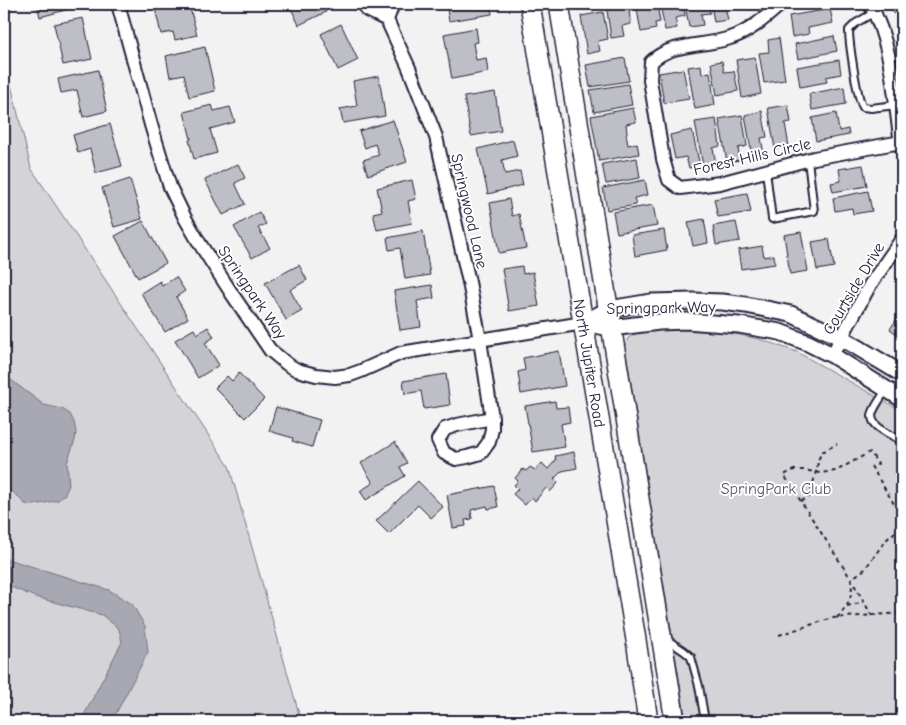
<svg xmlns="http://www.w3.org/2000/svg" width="906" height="725" font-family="'Comic Neue',sans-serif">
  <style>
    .green { fill: #d3d3d8; stroke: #7a7a8a }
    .water { fill: #a8a8b2; stroke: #727282 }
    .building { fill: #bebec6; stroke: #22223b }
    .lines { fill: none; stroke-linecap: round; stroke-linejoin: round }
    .service-casing { stroke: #22223b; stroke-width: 10 }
    .minor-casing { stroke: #22223b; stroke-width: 16 }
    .tertiary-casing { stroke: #22223b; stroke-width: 19 }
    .primary-casing { stroke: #22223b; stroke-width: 22 }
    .path { stroke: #22223b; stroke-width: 2; stroke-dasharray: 4 4; stroke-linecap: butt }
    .service { stroke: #fff; stroke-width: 6 }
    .minor { stroke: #fff; stroke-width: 12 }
    .tertiary { stroke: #fff; stroke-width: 15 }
    .primary { stroke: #fff; stroke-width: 19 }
    .labels { text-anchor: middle; stroke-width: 4; stroke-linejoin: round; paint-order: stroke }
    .street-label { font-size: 16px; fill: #22223b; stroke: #fff }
    .park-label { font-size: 16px; fill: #57576a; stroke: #fff }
  </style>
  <rect width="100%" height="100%" fill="#f2f2f3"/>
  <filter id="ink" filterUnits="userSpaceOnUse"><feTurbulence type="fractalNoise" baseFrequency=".02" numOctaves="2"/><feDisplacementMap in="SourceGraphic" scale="10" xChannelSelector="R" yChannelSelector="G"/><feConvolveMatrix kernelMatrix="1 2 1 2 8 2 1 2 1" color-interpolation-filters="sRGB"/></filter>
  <g filter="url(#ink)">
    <!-- green -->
    <path class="green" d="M4,56L31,168L229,466L301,721H4Z
      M678,329L721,331L759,339L797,352L902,411V721H686L625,347L628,338L638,332Z"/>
    <!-- water -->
    <path class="water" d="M4,376L7,377L44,405L62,409L70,414L74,422L76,432L75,440L67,463L69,485L65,494L58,500L45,503L33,505L25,504L13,492L4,486Z
      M4,558L109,590L132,604L145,626L148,652L112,721H81L122,642L119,629L102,615L35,597L4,584Z"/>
    <!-- building -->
    <path class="building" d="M37,4H68L69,9L40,17Z
      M154,4H189L197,35L175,40L173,32L161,34Z
      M289,4H322L326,12L299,25Z
      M446,4H490L492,14L449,21Z
      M606,4H628L631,24L622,26L624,36L611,38Z
      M636,4H657L660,22L655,23L656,29L641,32Z
      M660,4H683L685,16L675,18L677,28L665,30Z
      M685,4H708L710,13L701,14L703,25L689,27Z
      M711,4H729L730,6L725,7L728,20L714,22Z
      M889,4H902V14L896,17Z
      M830,9L833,23L808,28L809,34L792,37L789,16Z
      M603,12L608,39L598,41L600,51L587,54L581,16Z
      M83,18L92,59L63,65L54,24Z
      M902,21V37L897,22Z
      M341,24L358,60L338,70L321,34Z
      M476,28L478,42L473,43L476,60L486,58L488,72L452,79L444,34Z
      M834,36L837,51L798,59L795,44Z
      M779,38L785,80L764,83L759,53L769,52L768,40Z
      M205,47L215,91L189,97L184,74L170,77L166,56Z
      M755,57L761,94L742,98L736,60Z
      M625,58L629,81L590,87L586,65Z
      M839,60L841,74L826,77L827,82L800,87L797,67Z
      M722,61L724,72L734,71L738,91L717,95L711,63Z
      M701,65L702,74L710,72L715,105L695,109L688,67Z
      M683,69L689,99L664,103L659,73Z
      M98,70L107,111L83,117L77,90L61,93L58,79Z
      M379,76L385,116L343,123L340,109L357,106L353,81Z
      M628,84L632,105L594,112L590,90Z
      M844,87L846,104L812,110L809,94Z
      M495,92L501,131L471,136L464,97Z
      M212,105L214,111L230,107L235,122L210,129L217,153L194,159L189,140L191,139L184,112Z
      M788,105L791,122L785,123L789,147L775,149L768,108Z
      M633,108L636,122L626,124L627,133L626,134L628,145L637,143L639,154L599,161L591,116Z
      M762,111L767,137L761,138L764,154L752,156L745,115Z
      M836,113L839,131L848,129L849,135L816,141L812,118Z
      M742,115L747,146L738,148L740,160L727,162L719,119Z
      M716,119L720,146L713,148L716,164L703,166L695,122Z
      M393,120L407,162L368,175L363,160L379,155L375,144L365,148L359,131Z
      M110,124L122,166L96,173L90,149L78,153L73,135Z
      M692,130L700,166L689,168L686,157L675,159L670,135Z
      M513,140L517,156L502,160L505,174L520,171L523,185L488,194L478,149Z
      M637,158L640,178L606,184L602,164Z
      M238,164L245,178L235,183L245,204L223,215L205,180Z
      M863,165L867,186L833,192L831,183L841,181L839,169Z
      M130,179L142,219L114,227L102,188Z
      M412,180L416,199L408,201L412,223L377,230L373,213L382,211L377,188Z
      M645,180L648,195L634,198L636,205L607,210L603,188Z
      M868,191L872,211L853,214L852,208L835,211L833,198Z
      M747,193L751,212L718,217L714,199Z
      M509,199L512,216L519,214L526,248L499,253L490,203Z
      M653,205L657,226L617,233L613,212Z
      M259,212L266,224L258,228L270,248L252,258L234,227Z
      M704,219L708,243L693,246L688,222Z
      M143,221L166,263L138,278L115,236Z
      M736,222L740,241L716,245L713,226Z
      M664,230L667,250L635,256L632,235Z
      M423,231L430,275L405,279L400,248L389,250L387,238Z
      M801,232L808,271L790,274L784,235Z
      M829,239L834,267L817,270L812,242Z
      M762,246L764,257L774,255L775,264L741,269L738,250Z
      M299,265L307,280L290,290L302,311L286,320L265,283Z
      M522,266L523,274L533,272L539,306L509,311L502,269Z
      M176,277L185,291L176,297L188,318L165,332L141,293L160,281L162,286Z
      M432,285L434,298L417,301L421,327L400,330L394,291Z
      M899,316L902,319V338L890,329Z
      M208,327L214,337L205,343L219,365L198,378L175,340L194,329L197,334Z
      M559,351L565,386L521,394L518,372L525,370L523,358Z
      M239,373L264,399L245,418L215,388L227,376L232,381Z
      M446,374L450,405L424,409L421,391L405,394L403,381Z
      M555,401L556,408L568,407L570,422L561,424L565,447L533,452L525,406Z
      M276,407L320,420L312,447L292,441L293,438L269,431Z
      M395,442L407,463L400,467L405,476L366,500L360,491L373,483L361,463Z
      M574,452L577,468L562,471L554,479L558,483L550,492L546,488L535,501L532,497L525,505L513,494L518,489L514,485L518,481L515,478L523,469L526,471L530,467L535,470L542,463L548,469L556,460L555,456Z
      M418,481L443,507L431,518L418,505L389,534L376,521Z
      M494,486L498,507L488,509L487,506L471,510L472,519L465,520L466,526L453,528L447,495Z"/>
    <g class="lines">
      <!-- service casing -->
      <g class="service-casing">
        <path id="service" d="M875,12L856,23L849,30C849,42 857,99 863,107L871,108L896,105
          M766,171L772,219L814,211L808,160
          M886,390C882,397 876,404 873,412C867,426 892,435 902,441
          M666,639L684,651L691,657L699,686L705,721"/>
      </g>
      <!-- minor casing -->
      <g class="minor-casing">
        <path id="minor" d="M118,4L151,125L170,187L185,218L200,244L232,294L270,350L287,364L297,370L316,375L335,377L350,375L361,371L401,353L583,323
          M363,4L367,10L387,20L409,68L436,137L469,282L480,340L492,418
          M781,4C766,17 750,32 730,38C704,47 671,42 651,62L650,80L663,159L669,180L680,188L720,183L814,158L901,142
          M870,4C894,48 894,101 902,150
          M387,20L393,4
          M832,355L870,285L902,239
          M492,418V429L489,442L481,453L467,457L456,459L444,453L438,440L445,429L457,425Z"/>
      </g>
      <!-- tertiary casing -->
      <g class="tertiary-casing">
        <path id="tertiary" d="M583,323L609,309L651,302L693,301L722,302L746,305L791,314L842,338L902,374
          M583,323L611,328L659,322L686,321L739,325L780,332L808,343L832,355L902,399"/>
      </g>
      <!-- primary casing -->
      <g class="primary-casing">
        <g id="primary">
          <path id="s1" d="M530,4L636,640L648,721"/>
          <path d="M559,4L675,721"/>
        </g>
      </g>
      <!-- path -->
      <path class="path" d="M871,466L902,517
        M801,501L809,497L813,484L819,458L822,452L837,444
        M847,606L864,602
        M872,616L851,579L865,569L885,541L895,532L902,527
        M837,618C848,605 854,596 851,579L784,475L794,470H804L820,473L836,471L870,452L878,464L873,468
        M779,635L832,618L902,613"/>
      <!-- service -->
      <use href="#service" class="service"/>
      <!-- minor -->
      <use href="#minor" class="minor"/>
      <!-- tertiary -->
      <use href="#tertiary" class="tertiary"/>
      <!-- primary -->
      <use href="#primary" class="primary"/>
    </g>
  </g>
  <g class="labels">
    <!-- street labels -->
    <g class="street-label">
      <text transform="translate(752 156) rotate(-13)" y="6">Forest Hills Circle</text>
      <text transform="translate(470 211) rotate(77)" y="6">Springwood Lane</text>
      <text transform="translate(853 288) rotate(-59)" y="6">Courtside Drive</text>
      <text transform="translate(253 292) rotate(56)" y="6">Springpark Way</text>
      <text transform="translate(661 307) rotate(-1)" y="6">Springpark Way</text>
      <text dy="6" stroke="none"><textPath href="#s1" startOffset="364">North Jupiter Road</textPath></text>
    </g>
    <!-- park labels -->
    <g class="park-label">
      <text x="776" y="494">SpringPark Club</text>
    </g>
  </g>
  <!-- margin -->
  <rect width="906" height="725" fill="none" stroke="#fff" stroke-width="20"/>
  <rect x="10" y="10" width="886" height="705" fill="none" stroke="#22223b" stroke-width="2" filter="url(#ink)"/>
</svg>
